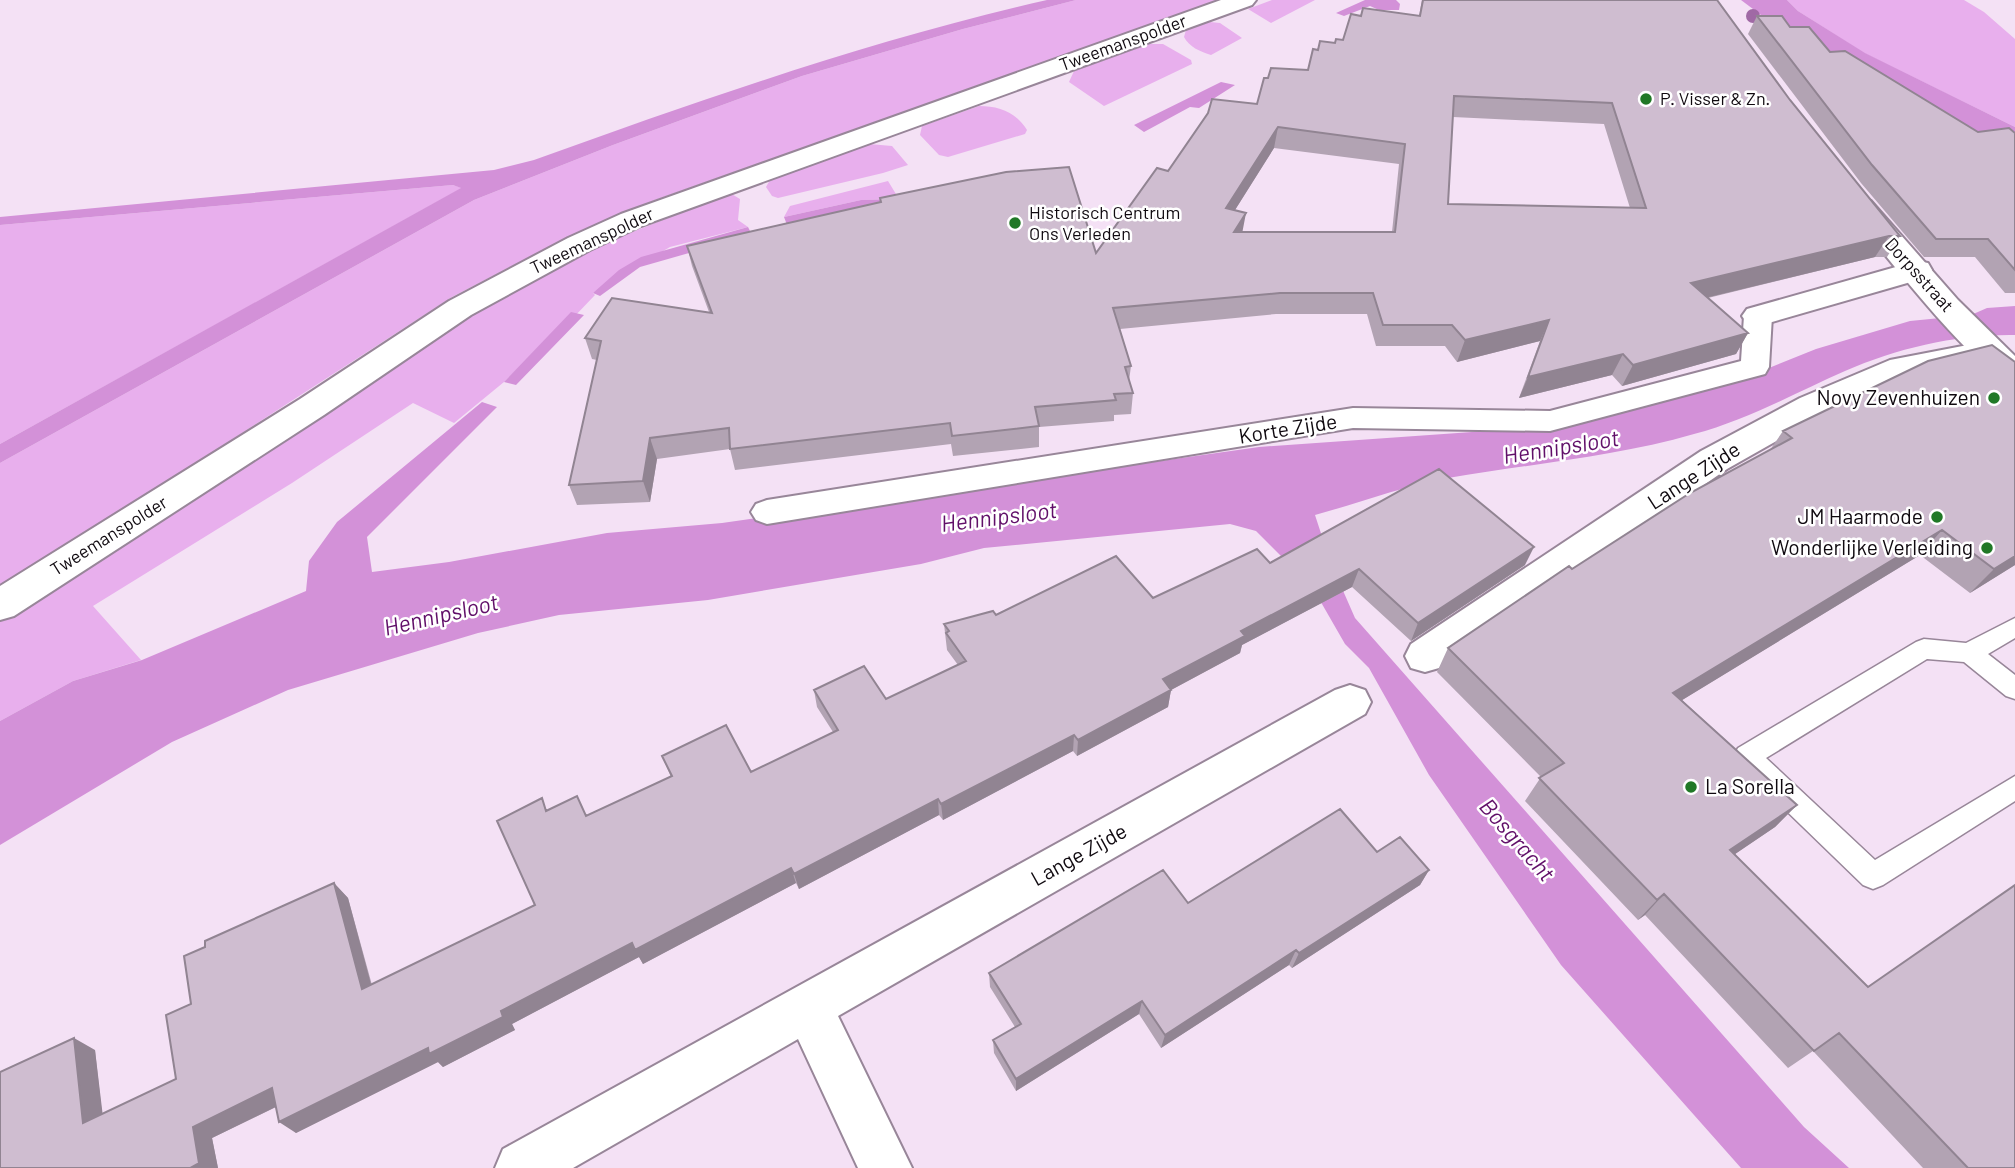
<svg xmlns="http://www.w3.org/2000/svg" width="2015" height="1168" font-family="Barlow,sans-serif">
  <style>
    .green { fill: #e8afed }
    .water { fill: #d391d8 }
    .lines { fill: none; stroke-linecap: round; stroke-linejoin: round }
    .service-casing { stroke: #988699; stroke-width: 3 }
    .pedestrian-casing { stroke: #988699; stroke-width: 4 }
    .minor-casing { stroke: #988699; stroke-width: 4 }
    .tertiary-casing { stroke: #988699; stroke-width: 4 }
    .service { fill: #fff; fill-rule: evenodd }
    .pedestrian { fill: #fff; fill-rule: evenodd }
    .minor { fill: #fff; fill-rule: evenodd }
    .tertiary { fill: #fff; fill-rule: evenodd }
    .tree { fill: #a069a5 }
    .wall { fill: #b2a3b3; fill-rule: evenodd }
    .shaded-wall { fill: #918492 }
    .building { fill: #cfbdd0; stroke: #918492; stroke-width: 2; fill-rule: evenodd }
    .poi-dot { fill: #207826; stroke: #fff; stroke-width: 2.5 }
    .labels { text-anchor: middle; stroke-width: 5; stroke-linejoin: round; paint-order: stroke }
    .far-street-label { font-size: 18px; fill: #0f090f; stroke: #fff }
    .far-poi-label { font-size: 18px; fill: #0f090f; stroke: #fff; text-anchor: start }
    .poi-label { font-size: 21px; fill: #0f090f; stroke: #fff; text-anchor: end }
    .street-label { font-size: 21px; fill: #0f090f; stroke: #fff }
    .water-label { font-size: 23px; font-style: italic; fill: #610f69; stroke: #fff }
  </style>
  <rect width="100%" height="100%" fill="#f4e1f5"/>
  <!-- green -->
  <path class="green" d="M1076,0H1222L655,200L574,234L452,297L0,590V463L474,200L613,145L802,76L963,29Z
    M1272,0H1315L1271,23L1248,9Z
    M1787,0H1964L1984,12L2015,39V127L1864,53L1798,11Z
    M1210,22L1220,23L1242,38L1211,55C1201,52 1189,47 1184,37L1186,30Z
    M1149,44H1163L1191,60L1192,64L1104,106L1069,82L1074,71Z
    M979,106C999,106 1016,112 1027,130L1025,134L948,157L939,155L920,135L922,126Z
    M869,144L892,146L908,165L883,173L778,198L772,196L766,187L771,178Z
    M888,181L899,199L861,200L784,217L790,206Z
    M453,185L462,188L0,444V225Z
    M730,193L740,199L738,220L748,227L670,247L593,293L595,295L572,319L571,313L504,382L454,423L413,403L292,483L93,606L141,660L73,681L0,721V622L213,488L447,330L520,286L595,247Z"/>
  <!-- water -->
  <path class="water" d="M1047,0H1076L963,29L802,76L613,145L474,200L0,463V444L461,188L453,185L0,225V217L494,170L534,160C703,99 872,40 1047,0Z
    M1365,0H1396L1400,4L1399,10H1379L1370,6L1344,16L1336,13Z
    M1741,0H1787L1798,11L1865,53L2015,127V150L1797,42Z
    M1221,82L1235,85L1199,108L1190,107L1144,132L1134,125Z
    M899,199L789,230L784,217L861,200Z
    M748,227L752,235L640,267L600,296L593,293L619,270L641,257Z
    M2015,306V335C1957,334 1898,348 1845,371C1795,393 1747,420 1694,434C1614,457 1530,464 1448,478C1404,486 1359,503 1315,515L1330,561L1355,618L1804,1127L1849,1168H1741L1561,965L1429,775L1369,668L1345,644L1322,604L1291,566L1256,531L1230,524L984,548L921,564L708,600L559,615L478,633L288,690L172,742L0,845V721L73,681L142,660L306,591L309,561L337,522L482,402L497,407L367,537L372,572L449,562L607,533L722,523L1259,447L1472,432L1587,421L1672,400L1764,370L1816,349L1910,321L1971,315L1987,308Z
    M571,312L584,315L516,385L504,382Z"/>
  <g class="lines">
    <!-- service casing -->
    <g class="service-casing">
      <path id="service" d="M2015,618V638L1988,654L2015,675V699L2006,696L1964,662L1927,659L1766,758L1875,860L2015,776V801L1883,885L1873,889L1863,885L1738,764L1734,756L1738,748L1916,642L1924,639L1966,643Z"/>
    </g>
    <!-- pedestrian casing -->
    <g class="pedestrian-casing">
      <path id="pedestrian" d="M1758,307L1768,310L1772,316L1769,367L1765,374L1550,431L1353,428L767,524L756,520L751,512L756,504L767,500L1353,408L1550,411L1741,361L1744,316L1748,310Z"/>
    </g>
    <!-- minor casing -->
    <g class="minor-casing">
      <path id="minor" d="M1221,0H1256L1252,5L641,226L590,250L471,315L324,415L14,616L0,620V586L300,399L449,301L568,238L621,214Z
        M1917,261L1928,263L1932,270L1928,277L1758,326L1747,323L1742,316L1747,309Z
        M1973,344L1985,347L1989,355L1985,363L1909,378L1824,414L1727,469L1439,668L1425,672L1411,668L1405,656L1411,644L1701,451L1800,398L1890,360Z
        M1350,685L1365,690L1371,702L1365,714L838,1016L912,1168H858L798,1039L573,1168H495L503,1149L1335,690Z"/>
    </g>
    <!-- tertiary casing -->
    <g class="tertiary-casing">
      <path id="tertiary" d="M1861,198L1871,201L1958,300L2015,356V385C1976,374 1882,250 1851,213L1846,207L1851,201Z"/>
    </g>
    <!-- service -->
    <use href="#service" class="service"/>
    <!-- pedestrian -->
    <use href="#pedestrian" class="pedestrian"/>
    <!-- minor -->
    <use href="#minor" class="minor"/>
    <!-- tertiary -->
    <use href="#tertiary" class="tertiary"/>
  </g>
  <!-- trees -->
  <circle class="tree" cx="1753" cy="16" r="7"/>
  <!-- wall -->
  <path class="wall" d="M1422,0H1717L1790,100L1900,236L1887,257H1875L1708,298L1748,333L1736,354L1622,386L1612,375L1519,398L1540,341L1457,362L1445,346H1376L1367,314H1276L1120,329L1131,366L1129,381L1133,393L1131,414L1114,415V421L1039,427V447L953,456L951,444L735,470L730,449L657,459L650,502L577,505L569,485L597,360L592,359L585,338L709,312L692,266L687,246L1096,253L1168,171L1257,104L1268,78L1308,70L1318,50L1343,40L1361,16H1419ZM1453,117L1604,124L1630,208L1448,204ZM1274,148L1399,164L1392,232H1242L1235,210Z
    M1757,16L1790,27L1830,52L1978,132L2015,133V293H2005L1975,257H1924L1861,183L1748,34Z
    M1783,431L2015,565L1970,593L1920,555L1682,700L1797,805L1775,827L1735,854L2015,1168H1923L1813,1051L1788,1068L1645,915L1638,920L1525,801L1541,777L1437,672L1448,648L1572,569L1770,450Z
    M1270,563L1525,565L1411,641L1352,587L1242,645L1240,653L1171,690L1168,707L1077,756L1073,751L943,820L939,815L799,889L796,883L643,964L639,957L512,1024L515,1030L443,1067L438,1062L296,1133L276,1107L212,1138L218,1168H0L95,1050L102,1114L176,1079L191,1004L205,947L334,883L348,898L372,985L535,905L548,810L588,816L671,777L662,756L751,772L833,732L817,707L814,690L886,699L958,665L947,650L944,624L996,615L1153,598Z
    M1377,852L1429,870L1420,885L1292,968L1289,965L1161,1048L1139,1014L1016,1091L994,1053L993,1040L1015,1027L990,987L989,973L1188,903Z"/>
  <!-- shaded-wall -->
  <path class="shaded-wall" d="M1278,127L1274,148L1223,229L1226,208Z
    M1246,213L1242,234L1234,232Z
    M1889,236L1875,257L1680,304L1691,283Z
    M1549,320L1540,341L1457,362L1465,340Z
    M1748,333L1736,354L1622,386L1633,365Z
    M1623,354L1612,375L1519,398L1528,377Z
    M650,438L657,459L650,502L643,481Z
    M1942,530L1920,555L1656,716L1673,693Z
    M1534,547L1525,565L1411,641L1418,623Z
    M2015,556V565L1970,593L1994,569Z
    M1359,569L1352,587L1242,645L1240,653L1171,690L1168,707L1077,756L1078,740L1163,679L1241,631Z
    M1074,735L1073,751L943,820L941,804Z
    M938,799L939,815L799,889L794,874Z
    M1797,805L1775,827L1710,871L1730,850Z
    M791,868L796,883L643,964L639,957L512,1024L515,1030L443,1067L438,1062L296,1133L279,1122L428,1048L632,943Z
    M1429,870L1420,885L1292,968L1299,953Z
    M334,883L348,898L376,1003L362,989Z
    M1664,894L1645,915L1638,920L1657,900Z
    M1296,950L1289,965L1161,1048L1165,1035Z
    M1142,1001L1139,1014L1016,1091V1079Z
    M74,1038L95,1050L105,1134L83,1123Z
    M272,1088L290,1100L212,1138L218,1168H190L193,1127Z"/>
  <!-- building -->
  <path class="building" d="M1423,0H1717L1790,100L1900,236H1889L1691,283L1748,333L1633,365L1623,354L1528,377L1549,320L1465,340L1452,325H1383L1373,293H1280L1113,308L1131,366L1125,367L1133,393L1114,394L1116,400L1035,407L1039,426L952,436L950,423L730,449L729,428L650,438L643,481L569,485L601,341L585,338L612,298L712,313L687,246L881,202L880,198L1006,172L1069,167L1096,253L1157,168L1168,171L1208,113L1212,99L1257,104L1264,78H1268L1271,68L1308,70L1313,49L1318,50L1320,41L1335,43L1336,39L1343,40L1351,14L1361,16L1363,8L1420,16ZM1454,96L1612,103L1646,208L1448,204ZM1278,127L1405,144L1395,232H1234L1246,213L1226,208Z
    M1757,16H1782L1790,27H1809L1830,52L1845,51L1978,132L2009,128L2015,133V270L1988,239H1936L1872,165Z
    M1992,345L2015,362V556L1994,569L1942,530L1673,693L1797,805L1730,850L1868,987L2015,885V1168H1968L1839,1033L1814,1051L1664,894L1657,900L1539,778L1564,763L1448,648L1569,566L1572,569L1690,493L1792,438L1783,431L1928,361Z
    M1439,469L1534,547L1418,623L1359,569L1241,631L1245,636L1163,679L1171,690L1078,740L1074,735L941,804L938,799L794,874L791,868L635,950L632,943L501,1011L503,1017L429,1054L428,1048L279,1122L272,1088L193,1127L199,1163L190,1168H0V1072L74,1038L83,1123L176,1079L166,1015L191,1004L184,956L205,947V941L334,883L362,989L535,905L497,821L542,798L546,811L577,796L586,816L672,776L662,756L726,725L751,772L838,730L814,690L864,666L886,699L966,661L946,633L949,631L944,624L993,611L996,615L1116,556L1153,598L1257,549L1270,563Z
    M1340,809L1377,852L1400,837L1429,870L1299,953L1296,950L1165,1035L1142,1001L1016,1079L993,1040L1021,1024L989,973L1163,870L1188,903Z"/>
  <!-- markers -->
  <g class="poi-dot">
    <circle cx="1646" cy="99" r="7"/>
    <circle cx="1015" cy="223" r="7"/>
    <circle cx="1994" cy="398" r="7"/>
    <circle cx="1937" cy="517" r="7"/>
    <circle cx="1987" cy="548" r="7"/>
    <circle cx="1691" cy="787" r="7"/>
  </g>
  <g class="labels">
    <!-- far-street labels -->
    <g class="far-street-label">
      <text transform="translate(1123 43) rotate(-20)" y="6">Tweemanspolder</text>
      <text transform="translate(592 241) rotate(-25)" y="6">Tweemanspolder</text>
      <text transform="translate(1919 275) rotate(48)" y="6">Dorpsstraat</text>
      <text transform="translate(109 536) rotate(-32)" y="6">Tweemanspolder</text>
    </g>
    <!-- far-poi labels -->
    <g class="far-poi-label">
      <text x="1660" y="105">P. Visser &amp; Zn.</text>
      <text x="1029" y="219">Historisch Centrum<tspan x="1029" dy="21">Ons Verleden</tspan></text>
    </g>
    <!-- poi labels -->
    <g class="poi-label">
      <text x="1980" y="405">Novy Zevenhuizen</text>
      <text x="1923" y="524">JM Haarmode</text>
      <text x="1973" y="555">Wonderlijke Verleiding</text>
      <text x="1705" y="794" text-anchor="start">La Sorella</text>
    </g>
    <!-- street labels -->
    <g class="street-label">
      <text transform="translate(1288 429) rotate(-9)" y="7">Korte Zijde</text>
      <text transform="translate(1694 476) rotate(-33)" y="7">Lange Zijde</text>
      <text transform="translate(1079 855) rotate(-29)" y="7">Lange Zijde</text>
    </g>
    <!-- water labels -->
    <g class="water-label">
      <text transform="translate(1561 447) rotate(-9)" y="8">Hennipsloot</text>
      <text transform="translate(999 517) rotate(-7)" y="8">Hennipsloot</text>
      <text transform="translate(441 615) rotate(-13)" y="8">Hennipsloot</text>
      <text transform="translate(1517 840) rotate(49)" y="8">Bosgracht</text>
    </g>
  </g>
</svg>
